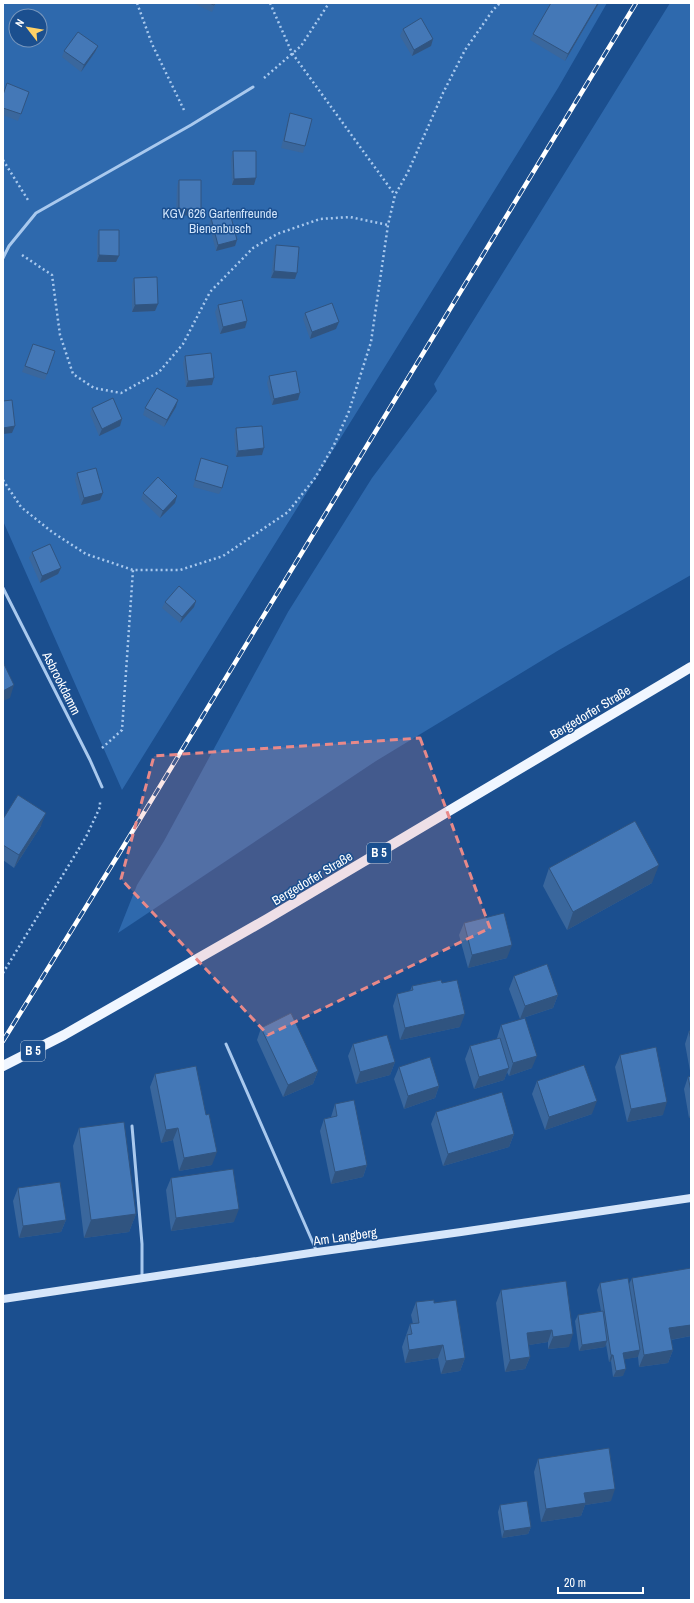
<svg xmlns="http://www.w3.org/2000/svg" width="694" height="1603" font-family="'Archivo Narrow',sans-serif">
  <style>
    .green { fill: #2e69ad; fill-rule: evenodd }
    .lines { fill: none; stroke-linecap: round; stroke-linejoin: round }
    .path { stroke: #a9c9ee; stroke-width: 2.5; stroke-dasharray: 2 3; stroke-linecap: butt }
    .lane { stroke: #a9c9ee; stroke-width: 3 }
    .secondary { stroke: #d6e6fa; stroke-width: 8 }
    .primary { stroke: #f0f6ff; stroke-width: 10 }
    .rail-casing { stroke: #fff; stroke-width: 4.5 }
    .rail { stroke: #1b4f8f; stroke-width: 3; stroke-dasharray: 9; stroke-linecap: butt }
    .wall { fill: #3a679d }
    .shaded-wall { fill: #305480 }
    .building { fill: #4478b7; stroke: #305480 }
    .marked { fill: #e88989; fill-opacity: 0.2; stroke: #e88989; stroke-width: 3; stroke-dasharray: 8 5; stroke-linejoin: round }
    .labels { text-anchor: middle; stroke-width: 3; stroke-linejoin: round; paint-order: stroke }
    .shield { fill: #1b4f8f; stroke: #bbcadd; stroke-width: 1 }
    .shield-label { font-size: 12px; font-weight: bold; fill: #fff }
    .park-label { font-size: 13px; fill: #cfe3fa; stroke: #1b4f8f }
    .street-label { font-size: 13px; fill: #fff; stroke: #1b4f8f }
  </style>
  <rect width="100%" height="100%" fill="#1b4f8f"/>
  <!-- green -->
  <path class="green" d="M3,3H607L558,88L122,790L3,521ZM16,16H40V40H16Z
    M670,3H691V575L559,650L376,761L118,933L137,885L164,841L288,612L372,478L437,391L434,384Z"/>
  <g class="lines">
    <!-- path -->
    <path class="path" d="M137,3L152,44L184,110
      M270,3L292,53L395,195
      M264,78L301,46L329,3
      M3,160L28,200
      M22,255L52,275L60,335L73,374L94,388L121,393L159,372L183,344L210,292L253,248L277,234L320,219L350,217L388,225
      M3,480L21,507L52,532L86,554L133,570H180L223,556L288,512L315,478L334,445L349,411L371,342L388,225L395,195L408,172L443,93L465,50L493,10L500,3
      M102,748L122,730L133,570
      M3,973L86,837L100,807V802"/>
    <!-- lane -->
    <path class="lane" d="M3,258L9,246L36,213L191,125L253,87
      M3,588L90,760L102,787
      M226,1044L317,1252
      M132,1126L142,1244V1276"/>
    <!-- secondary -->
    <path class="secondary" d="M3,1299L317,1252L461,1232L691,1198"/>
    <!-- primary -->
    <path class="primary" d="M3,1066L64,1035L267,919L691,667"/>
    <!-- rail casing -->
    <g class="rail-casing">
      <path id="rail" d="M3,1041L120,852L636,3"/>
    </g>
    <!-- rail -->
    <use href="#rail" class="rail"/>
  </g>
  <!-- wall -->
  <path class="wall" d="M193,3H216L212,12Z
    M599,3L565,61L530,40L533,34Z
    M403,29L433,39L431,46L412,56L400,36Z
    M98,46L95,52L81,72L62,57L64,51Z
    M29,92L18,121L3,115V95Z
    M290,113L305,146L303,153L281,148L288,120Z
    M233,151L256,178L254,185H232L231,158Z
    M179,180L201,209L199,216L176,215L177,186Z
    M211,218L237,240L235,246L216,251L209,224Z
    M99,230L119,256L116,262H97V236Z
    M276,245L295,279L271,278L274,251Z
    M134,278L158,304L155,311L132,312V284Z
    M218,305L247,321L245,328L220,334L215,312Z
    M305,313L336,329L310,339L303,319Z
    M33,344L55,351L45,380L22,372Z
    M185,356L212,385L186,387L183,363Z
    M269,376L300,393L298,400L272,405L267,383Z
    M176,407L164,427L143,415L145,408Z
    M92,408L122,419L120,426L99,436L90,414Z
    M236,428L262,455L236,457L234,435Z
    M201,458L222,488L219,494L193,487Z
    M77,473L103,493L100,500L81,505L75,480Z
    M143,493L175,503L160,518L141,499Z
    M32,552L61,568L58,574L40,583L29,558Z
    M196,601L194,607L180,623L162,608L165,602Z
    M3,819L41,826L14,868L3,860Z
    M549,868L652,883L567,930L543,886Z
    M464,923L507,958L468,968L459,935Z
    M514,976L558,995L553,1008L520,1019L509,989Z
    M442,983L460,1027L400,1040L393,1006L397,994L410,991L412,986Z
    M501,1025L532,1068L509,1076L507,1072L504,1080L474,1089L465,1059L470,1046L497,1039V1038Z
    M261,1028L318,1071L313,1084L283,1097L257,1040Z
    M689,1031H691V1076L685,1044Z
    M353,1044L395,1062L390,1075L356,1084L348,1056Z
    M620,1055L663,1115L627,1122L615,1067Z
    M399,1067L439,1086L435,1098L404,1109L394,1079Z
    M155,1074L206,1115L212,1165L179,1171L173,1140L161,1143L150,1087Z
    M691,1076V1117L689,1118L684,1089L688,1077Z
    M537,1081L592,1114L545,1130L532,1094Z
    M335,1104L367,1165L363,1177L331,1184L320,1131L324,1119L331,1117Z
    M436,1112L514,1134L509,1147L443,1166L431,1124Z
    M79,1128L136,1214L129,1232L84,1238L73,1146Z
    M171,1178L234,1222L171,1231L166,1190Z
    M18,1188L66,1220L61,1232L19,1238L13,1201Z
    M632,1278L691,1336L671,1340L673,1350L668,1363L639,1367L638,1357L624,1359L623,1376L613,1377L611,1361L609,1362L606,1344L605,1347L579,1351L575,1321L578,1315L601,1311L597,1290L600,1283L629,1284Z
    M566,1281L569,1347L548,1349V1342L529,1345L530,1357L525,1369L505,1372L496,1303L501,1290Z
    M416,1302L434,1303L465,1358L460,1371L441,1374L438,1358L405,1363L402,1347L410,1324H413L411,1315Z
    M538,1459L611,1501L585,1505L581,1516L541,1522L534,1472Z
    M500,1505L531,1527L528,1534L502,1538L498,1512Z"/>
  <!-- shaded-wall -->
  <path class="shaded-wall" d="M598,3H599L565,61L568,54Z
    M433,39L431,46L412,56L414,50Z
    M98,46L95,52L81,72L84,65Z
    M256,178L254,185H232L234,179Z
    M179,209H201L199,216L176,215Z
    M237,240L235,246L216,251L218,245Z
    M99,255L119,256L116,262H97Z
    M274,271L297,273L295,279L271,278Z
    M158,304L155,311L132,312L135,305Z
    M247,321L245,328L220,334L223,327Z
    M339,322L336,329L310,339L312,332Z
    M214,378L212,385L186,387L188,381Z
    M300,393L298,400L272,405L274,399Z
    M178,400L176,407L164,427L167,420Z
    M122,419L120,426L99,436L102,429Z
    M15,426L12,433L3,434V428Z
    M264,448L262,455L236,457L238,451Z
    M103,493L100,500L81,505L84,498Z
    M177,496L175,503L160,518L163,511Z
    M61,568L58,574L40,583L42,576Z
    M196,601L194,607L180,623L182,617Z
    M14,685L10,698L3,701V691Z
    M46,813L41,826L14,868L19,855Z
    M659,865L652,883L567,930L573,912Z
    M512,945L507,958L468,968L472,955Z
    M558,995L553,1008L520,1019L525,1006Z
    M465,1014L460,1027L400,1040L405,1028Z
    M537,1056L532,1068L509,1076L513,1063Z
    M395,1062L390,1075L356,1084L360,1072Z
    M509,1068L504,1080L474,1089L479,1077Z
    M318,1071L313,1084L283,1097L288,1085Z
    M439,1086L435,1098L404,1109L408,1096Z
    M597,1101L592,1114L545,1130L549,1117Z
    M667,1102L663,1115L627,1122L631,1109Z
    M691,1112V1117L689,1118Z
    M178,1128L173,1140L161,1143L166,1130Z
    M514,1134L509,1147L443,1166L448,1154Z
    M217,1152L212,1165L179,1171L184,1158Z
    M367,1165L363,1177L331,1184L335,1172Z
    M239,1209L234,1222L171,1231L176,1218Z
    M136,1214L129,1232L84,1238L91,1220Z
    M66,1220L61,1232L19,1238L23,1226Z
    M691,1325V1336L664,1341L669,1328Z
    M552,1330L548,1342L523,1346L527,1333Z
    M573,1334L569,1347L548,1349L553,1337Z
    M607,1341L605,1347L579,1351L582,1345Z
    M443,1345L438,1358L405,1363L409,1350Z
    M640,1350L638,1357L621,1360L623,1353Z
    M673,1350L668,1363L639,1367L644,1355Z
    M611,1355H613L611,1361L609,1362Z
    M530,1357L525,1369L505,1372L510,1360Z
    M465,1358L460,1371L441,1374L446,1361Z
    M626,1369L623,1376L613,1377L616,1371Z
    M615,1489L611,1501L585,1505L581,1516L541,1522L546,1509L584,1493Z
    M531,1527L528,1534L502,1538L504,1531Z"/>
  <!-- building -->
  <path class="building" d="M209,3H215L214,5Z
    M551,3H598L568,54L533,34Z
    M421,18L433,39L414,50L403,29Z
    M78,32L98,46L84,65L64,51Z
    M7,83L29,92L21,114L3,108V95Z
    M290,113L312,119L305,146L284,141Z
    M233,151H256V178L234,179Z
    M179,180H201V209H179Z
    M230,213L237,240L218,245L211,218Z
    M99,230H119V256L99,255Z
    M276,245L299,247L297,273L274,271Z
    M157,277L158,304L135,305L134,278Z
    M242,300L247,321L223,327L218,305Z
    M332,303L339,322L312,332L305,313Z
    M33,344L55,351L47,374L25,366Z
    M211,353L214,378L188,381L185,356Z
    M296,371L300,393L274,399L269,376Z
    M157,388L178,400L167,420L145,408Z
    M113,398L122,419L102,429L92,408Z
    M12,400L15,426L3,428V401Z
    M262,426L264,448L238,451L236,428Z
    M201,458L228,466L222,488L195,480Z
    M96,468L103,493L84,498L77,473Z
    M158,477L177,496L163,511L143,493Z
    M50,544L61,568L42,576L32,552Z
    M179,586L196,601L182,617L165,602Z
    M3,662L14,685L3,691Z
    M18,795L46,813L19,855L3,845V819Z
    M635,821L659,865L573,912L549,868Z
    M504,913L512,945L472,955L464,923Z
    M547,964L558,995L525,1006L514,976Z
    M441,980L442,983L457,980L465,1014L405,1028L397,994L413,990L412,986Z
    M291,1013L318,1071L288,1085L261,1028Z
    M525,1018L537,1056L513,1063L501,1025Z
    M689,1031H691V1040Z
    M387,1035L395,1062L360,1072L353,1044Z
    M500,1038L509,1068L479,1077L470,1046Z
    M656,1047L667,1102L631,1109L620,1055Z
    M430,1057L439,1086L408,1096L399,1067Z
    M584,1065L597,1101L549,1117L537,1081Z
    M196,1066L206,1115L209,1114L217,1152L184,1158L178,1128L166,1130L155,1074Z
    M691,1076V1091L688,1077Z
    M502,1092L514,1134L448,1154L436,1112Z
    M354,1100L367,1165L335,1172L324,1119L337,1116L335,1104Z
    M124,1122L136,1214L91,1220L79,1128Z
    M233,1169L239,1209L176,1218L171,1178Z
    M60,1182L66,1220L23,1226L18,1188Z
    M691,1268V1325L669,1328L673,1350L644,1355L632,1278Z
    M628,1278L640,1350L623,1353L626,1369L616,1371L613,1355H611L600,1283Z
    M566,1281L573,1334L553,1337L552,1330L527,1333L530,1357L510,1360L501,1290Z
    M434,1300V1303L456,1300L465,1358L446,1361L443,1345L409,1350L407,1335L412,1334L410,1324L419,1323L416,1302Z
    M603,1311L607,1341L582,1345L578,1315Z
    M609,1448L615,1489L584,1493L586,1503L546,1509L538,1459Z
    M527,1501L531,1527L504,1531L500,1505Z"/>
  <!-- marked area -->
  <path class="marked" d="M420,738L490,928L268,1035L121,879L154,756Z"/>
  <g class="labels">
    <!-- shield labels -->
    <g class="shield">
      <rect x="367" y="843" width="24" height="20" rx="3"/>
      <rect x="21" y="1041" width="24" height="20" rx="3"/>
    </g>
    <g class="shield-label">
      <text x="379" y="857">B 5</text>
      <text x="33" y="1055">B 5</text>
    </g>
    <!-- park labels -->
    <g class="park-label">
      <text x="220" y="218">KGV 626 Gartenfreunde<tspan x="220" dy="15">Bienenbusch</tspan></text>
    </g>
    <!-- street labels -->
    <g class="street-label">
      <text transform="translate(62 683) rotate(63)" y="5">Asbrookdamm</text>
      <text transform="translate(590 712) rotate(-31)" y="5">Bergedorfer Straße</text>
      <text transform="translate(312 878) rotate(-31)" y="5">Bergedorfer Straße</text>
      <text transform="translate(345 1236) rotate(-8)" y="5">Am Langberg</text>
    </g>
  </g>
  <!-- border -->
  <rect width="694" height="1603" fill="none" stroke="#ffffff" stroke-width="8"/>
  <!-- north arrow -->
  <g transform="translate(28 28) rotate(301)"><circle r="19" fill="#1b4f8f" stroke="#7695bc"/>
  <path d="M0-3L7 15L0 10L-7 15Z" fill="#ffd166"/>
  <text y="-6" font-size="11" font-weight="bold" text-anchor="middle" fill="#ffffff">N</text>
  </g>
  <!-- scale -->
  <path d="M558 1587v6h85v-6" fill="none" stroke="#ffffff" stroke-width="2"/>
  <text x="564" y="1587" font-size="12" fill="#ffffff" stroke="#1b4f8f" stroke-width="3" paint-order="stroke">20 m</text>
</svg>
